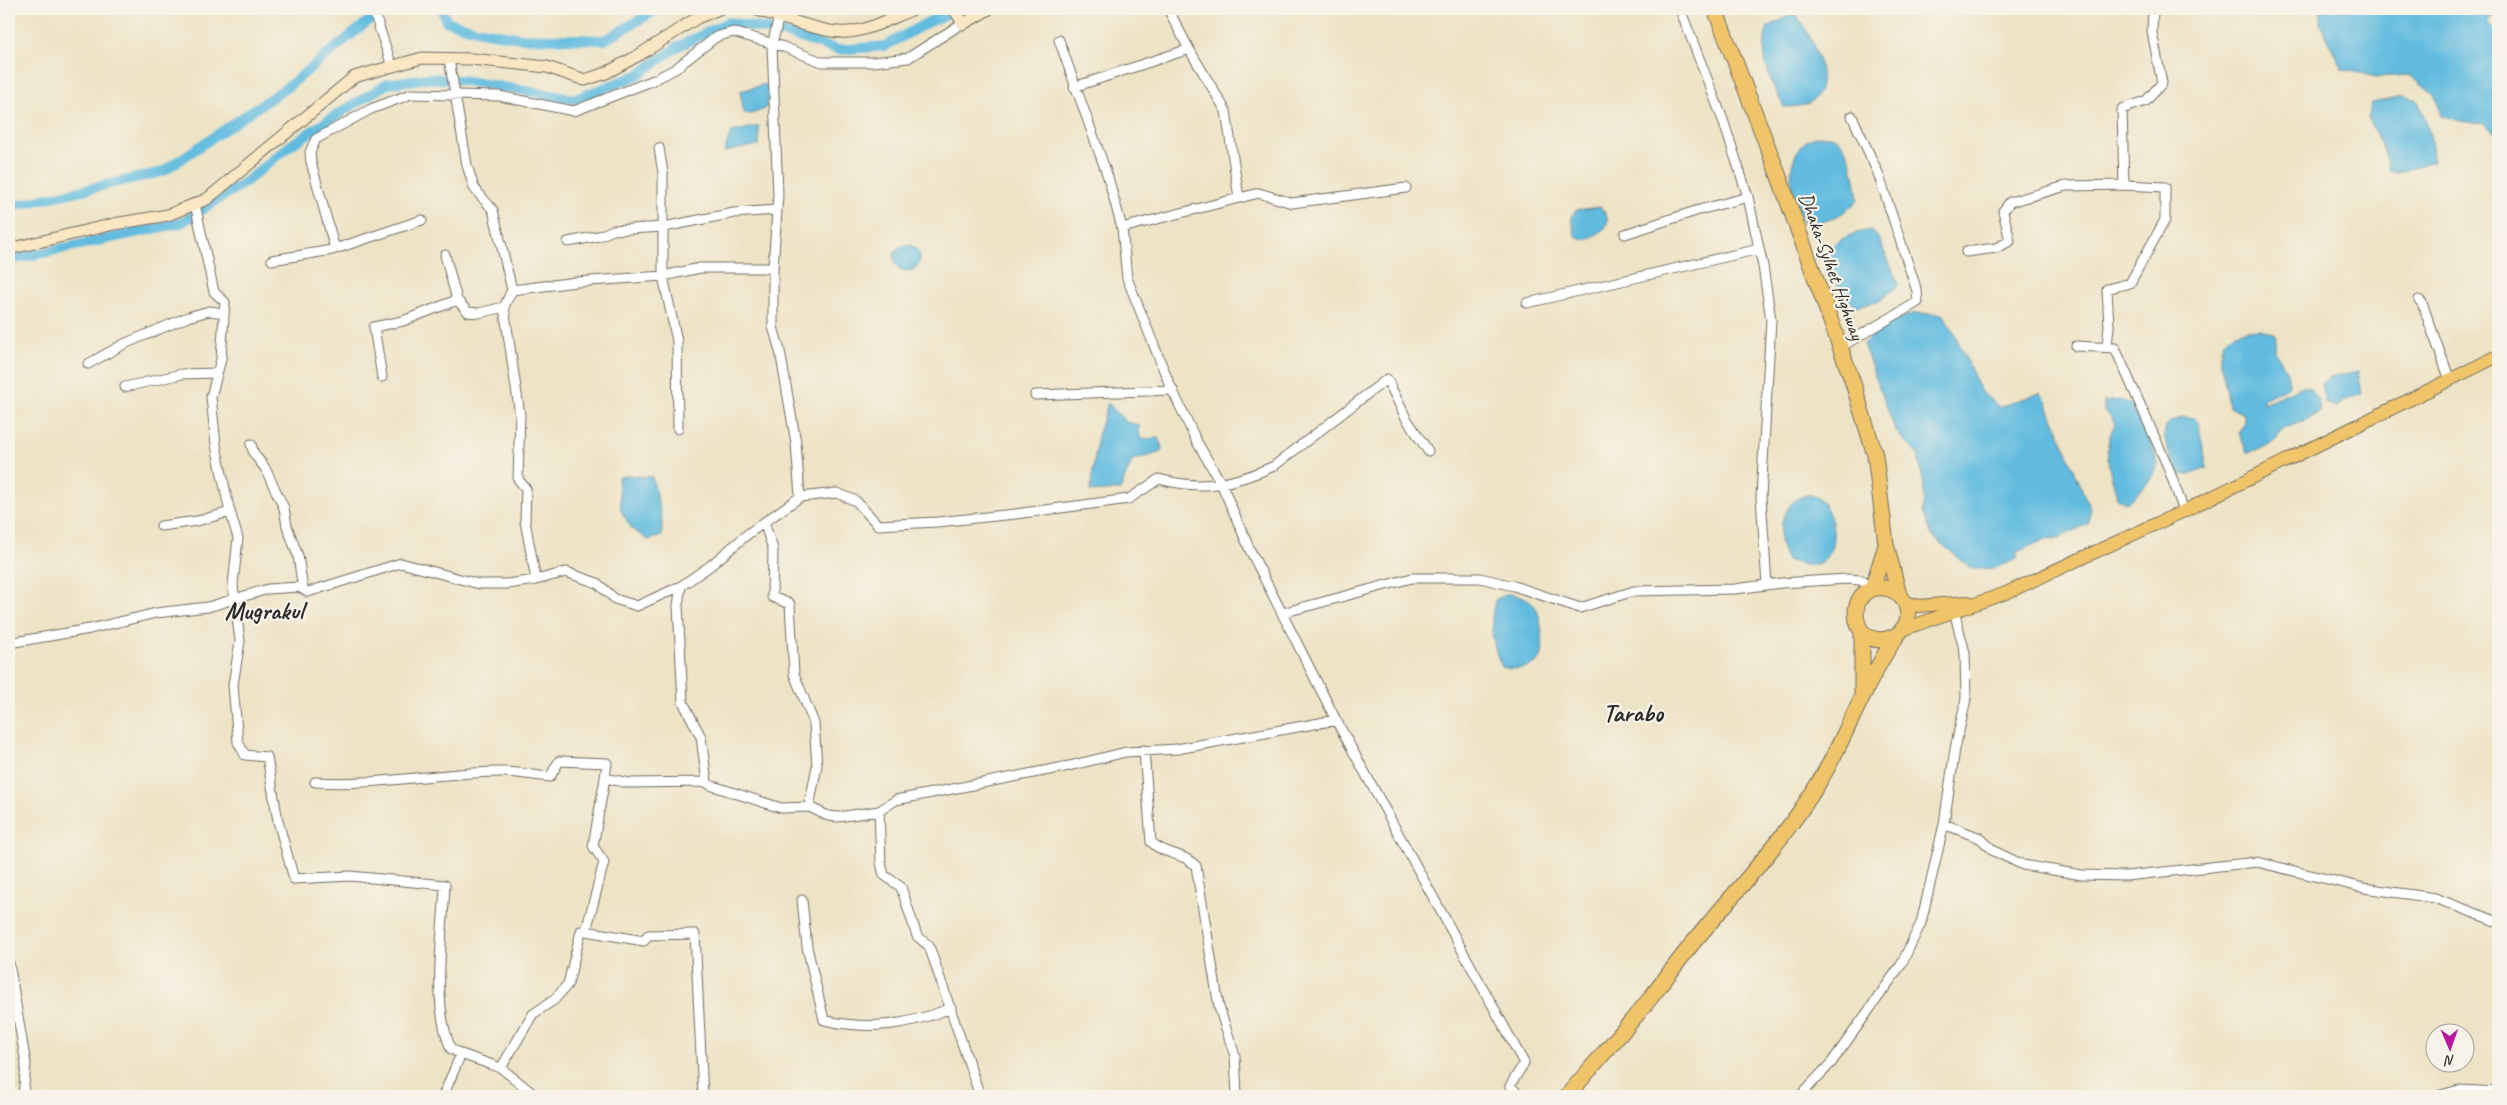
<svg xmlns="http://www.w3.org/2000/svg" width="2507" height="1105" font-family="Caveat,sans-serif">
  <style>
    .water { fill: #61bbdf; stroke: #467385 }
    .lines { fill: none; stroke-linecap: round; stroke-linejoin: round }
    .canal { stroke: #61bbdf; stroke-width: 10 }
    .street-casing { stroke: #6f6b61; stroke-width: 11 }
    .secondary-casing { stroke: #6f6b61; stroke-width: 13 }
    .primary-casing { stroke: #6f6b61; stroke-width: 14 }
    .highway-casing { stroke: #6f6b61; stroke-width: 17 }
    .street { stroke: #fff; stroke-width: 9 }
    .secondary { stroke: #f9e7c3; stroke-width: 11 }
    .primary { stroke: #f0c469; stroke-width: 12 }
    .highway { stroke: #f0c469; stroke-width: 15 }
    .labels { text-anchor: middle; stroke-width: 4.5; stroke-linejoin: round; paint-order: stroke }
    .street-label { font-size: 20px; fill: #2b2b2b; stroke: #f7f3e8 }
    .district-label { font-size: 25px; font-weight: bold; fill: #2b2b2b; stroke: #f7f3e8 }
  </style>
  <rect width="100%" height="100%" fill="#f7f3e8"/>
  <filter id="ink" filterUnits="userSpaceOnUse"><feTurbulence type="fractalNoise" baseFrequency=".02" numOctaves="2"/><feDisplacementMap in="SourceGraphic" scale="10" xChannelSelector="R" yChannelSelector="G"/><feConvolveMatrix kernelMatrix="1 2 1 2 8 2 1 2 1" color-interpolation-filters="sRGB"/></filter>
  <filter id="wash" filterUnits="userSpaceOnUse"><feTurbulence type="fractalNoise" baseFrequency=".0096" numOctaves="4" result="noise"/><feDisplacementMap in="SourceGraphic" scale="20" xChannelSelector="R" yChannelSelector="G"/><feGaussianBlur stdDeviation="1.12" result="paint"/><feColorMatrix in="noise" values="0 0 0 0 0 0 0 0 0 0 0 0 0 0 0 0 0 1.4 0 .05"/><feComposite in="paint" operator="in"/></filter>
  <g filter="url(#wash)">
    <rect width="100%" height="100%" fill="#ede3c5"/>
    <!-- water -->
    <path class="water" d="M2321,9H2497L2487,22L2498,33V135L2484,124L2460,121L2442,115L2434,94L2411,75L2377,77L2342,69L2320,23Z
      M1791,15L1797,16C1811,35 1833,80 1814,99C1806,107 1793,107 1784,107C1770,82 1758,55 1768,27Z
      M766,84L770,96L765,109L751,114L744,113L740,91Z
      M2403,97L2417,99C2426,119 2433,139 2433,161L2396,173L2389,171L2384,150L2368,119L2372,103Z
      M759,126V145L724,152L731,132Z
      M1818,136C1822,136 1827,135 1831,136C1851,141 1856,183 1858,200C1842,216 1828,223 1805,224C1791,203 1783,162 1804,143C1807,139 1814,138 1818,136Z
      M1600,207C1618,224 1600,235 1583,240L1575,235L1571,216L1577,210Z
      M1871,230L1879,239L1899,285L1878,302L1856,306C1846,299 1842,293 1836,283C1816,250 1838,235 1871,230Z
      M894 258a13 13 0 1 1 26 0a13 13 0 1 1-26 0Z
      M1914,313L1942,314L1953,330L1981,392L1999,407L2040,393L2046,400L2090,509L2089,523L2055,540L2046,539L2017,552V559L1995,568L1972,569L1932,536L1923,513L1924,485L1918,455L1896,432L1863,344L1881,326Z
      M2261,329L2276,335L2275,351C2281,363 2289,370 2289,386L2263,399V403L2301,387H2310L2318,401L2320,412L2306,420L2281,430L2275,441C2266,445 2257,453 2247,452L2239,433L2244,422V414L2229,407C2225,366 2200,330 2261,329Z
      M2358,371L2362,394L2345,400L2337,407L2325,403L2321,384L2331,377Z
      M2118,400C2141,402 2146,428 2152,446C2154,452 2157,459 2157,465C2157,475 2135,499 2126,502L2117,498C2111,469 2100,453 2115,424L2111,416L2104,412V402Z
      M1108,403L1126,422L1139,425L1140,439L1158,438L1163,448L1162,452L1132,461L1120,490L1090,492L1098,433Z
      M2185,417L2194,418L2198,422L2207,468L2189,475L2180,474C2173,464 2159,437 2167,425C2171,420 2179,419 2185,417Z
      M628,475L652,477L662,520V536L648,540L632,529L621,511L618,477Z
      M1812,495C1837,504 1844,564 1810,565C1803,566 1794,562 1787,560C1772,540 1783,493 1812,495Z
      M1506,594C1535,595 1539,608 1542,634C1542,641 1544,651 1541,657C1536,668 1512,671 1502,667C1492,646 1489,623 1495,600Z"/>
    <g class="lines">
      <!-- canal -->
      <path class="canal" d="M442,9L446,21L475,30L521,38L605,40L658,9
        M851,9H861
        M9,207L162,172L290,85L383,9
        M9,260L181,223L247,181L288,147L333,117L387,84L427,78L461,80L575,99L638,75L677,47L728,22L785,33L838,50L885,46L932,20L959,9"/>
    </g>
  </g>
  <g filter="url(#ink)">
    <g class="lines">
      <!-- street casing -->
      <g class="street-casing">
        <path id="street" d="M373,9L392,66
          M1168,9L1189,49
          M1680,9L1723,120L1748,197L1763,266L1771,320L1761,497L1767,585
          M779,16L772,45L778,195L773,268V327L780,351L796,443L800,497
          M1059,40L1108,177L1122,228L1127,278L1169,383L1197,442L1221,483L1250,550L1336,720L1524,1063L1510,1086L1520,1096
          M449,59L467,165L474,188L493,210L512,290L504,307L520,415L518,479L526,489L525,521L536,580
          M1074,87L1189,49L1226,111L1239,198
          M659,148L663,173V276L677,341L678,429
          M2124,185L2122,109L2146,101L2162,83L2152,32L2153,9
          M195,204L214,292L225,302L221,359L211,397L216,445L229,508L238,538L233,585L240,641L233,685L238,742L245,755L267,757L278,821L294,879L350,876L445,885C443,936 431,1002 451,1049L461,1054
          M1122,228L1259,193L1292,203L1406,188
          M1625,234L1699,210L1748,197
          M568,242L599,236L613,230L664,227L734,213L776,210
          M335,249L311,162L310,152L316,139L371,109L411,94L499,96L574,111L654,80L675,69L716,37L733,32L781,46L822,62H873L908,58L963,23
          M1966,252L1996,248L2010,241L2003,211L2010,202L2066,186L2124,185L2165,187V220L2130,283L2107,289L2109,326L2107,346
          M445,255L457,300
          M272,260L332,250L422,220
          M512,290L576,282L663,276L700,268H773
          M2419,300L2422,303L2450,380
          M1527,303L1759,249
          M2076,346L2115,348L2168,467L2184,511
          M1840,347L1918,302L1917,291L1878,173L1852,116
          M88,364L124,344L188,317L209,311L224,313
          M382,377L374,327L403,321L457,300L468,312L479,313L504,307
          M125,387L182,374L217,373
          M1035,395L1173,390
          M251,444L254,454L265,468L284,508L287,526L298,556L303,589
          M161,526L197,521L230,512
          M681,586L678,605L683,702L701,737L707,782L629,783L605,778L593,846L604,862L586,931L644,941L648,935L695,934L703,1096
          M1282,613L1412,578H1480L1514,586L1580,608L1634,591L1735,589L1781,583L1847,579L1861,580L1872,589
          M9,643L90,629L156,613L208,607L268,589L299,587L308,592L401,563L479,584H507L536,580L566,572L597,583L615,599L637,606L681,586L710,566L749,533L800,497L837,493L856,501L878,525L937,522L1015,514L1129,499L1159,479C1202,491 1234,484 1274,466L1387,379L1406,418L1428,451
          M1144,750L1151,842C1166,856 1181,851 1196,866L1219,1007L1235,1056L1237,1096
          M315,782C379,786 440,772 504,772C519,772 535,776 550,777L559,761L607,763L605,778
          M707,782L710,785L781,808L809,807L817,766L814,723L794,674L790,604L772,597L773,549L764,522
          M809,807L828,816L838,817L879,811L881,863L884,875L901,887L917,936L929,946L980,1096
          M879,811L896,800L1069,766L1126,752L1177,749L1336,720
          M1944,824L1980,838L1994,851L2023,865L2082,875L2126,876L2257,862L2364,888L2435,898L2498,922
          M802,900L807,947L824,1020C869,1031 909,1025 951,1008
          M9,963L26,1064L23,1096
          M501,1068L533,1014L554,1000L568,984L581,931H586
          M443,1096L461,1054L501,1068L536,1096
          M1800,1096L1832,1062L1901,965L1921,923L1944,824L1955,749L1966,699L1965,653L1953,607
          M2437,1096L2459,1090L2498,1092"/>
      </g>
      <!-- secondary casing -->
      <g class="secondary-casing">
        <path id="secondary" d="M754,9C775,15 829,35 848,32C871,30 893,17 914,9
          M954,9L963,23
          M963,24L989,9
          M9,249L114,224L168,215L207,199L354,77L422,58L471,59L547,67L585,80L606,73L639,55L697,18L719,9"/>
      </g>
      <!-- primary casing -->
      <g class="primary-casing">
        <path id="primary" d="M1905,602L1919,606L1968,602
          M1904,629L2006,593L2184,511L2498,356"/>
      </g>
      <!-- highway casing -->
      <g class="highway-casing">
        <path id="highway" d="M1715,9L1778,174L1852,380L1875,455L1886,544L1899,595
          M1872,589L1885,548
          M1862,632V694
          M1567,1096C1594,1064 1622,1033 1648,1001C1665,980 1680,958 1697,938C1746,879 1802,821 1836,751C1855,713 1872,672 1896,637C1900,631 1905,628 1907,621C1911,606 1900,590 1885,588C1841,582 1849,659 1897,635"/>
      </g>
      <!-- street -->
      <use href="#street" class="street"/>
      <!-- secondary -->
      <use href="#secondary" class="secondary"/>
      <!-- primary -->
      <use href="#primary" class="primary"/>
      <!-- highway -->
      <use href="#highway" class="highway"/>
    </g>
  </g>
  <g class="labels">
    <!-- street labels -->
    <g class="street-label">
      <text transform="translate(1832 266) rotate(70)" y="7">Dhaka-Sylhet Highway</text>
    </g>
    <!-- district labels -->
    <g class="district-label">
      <text x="264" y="619">Mugrakul</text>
      <text x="1633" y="721">Tarabo</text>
    </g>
  </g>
  <!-- margin -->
  <rect width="2507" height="1105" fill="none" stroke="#f7f3e8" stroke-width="30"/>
  <!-- north arrow -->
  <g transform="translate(2450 1048) rotate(178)"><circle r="24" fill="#f7f3e8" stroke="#a5a39c"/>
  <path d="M0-4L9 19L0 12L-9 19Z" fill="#b5179e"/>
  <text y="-8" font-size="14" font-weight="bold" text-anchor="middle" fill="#2b2b2b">N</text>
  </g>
</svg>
